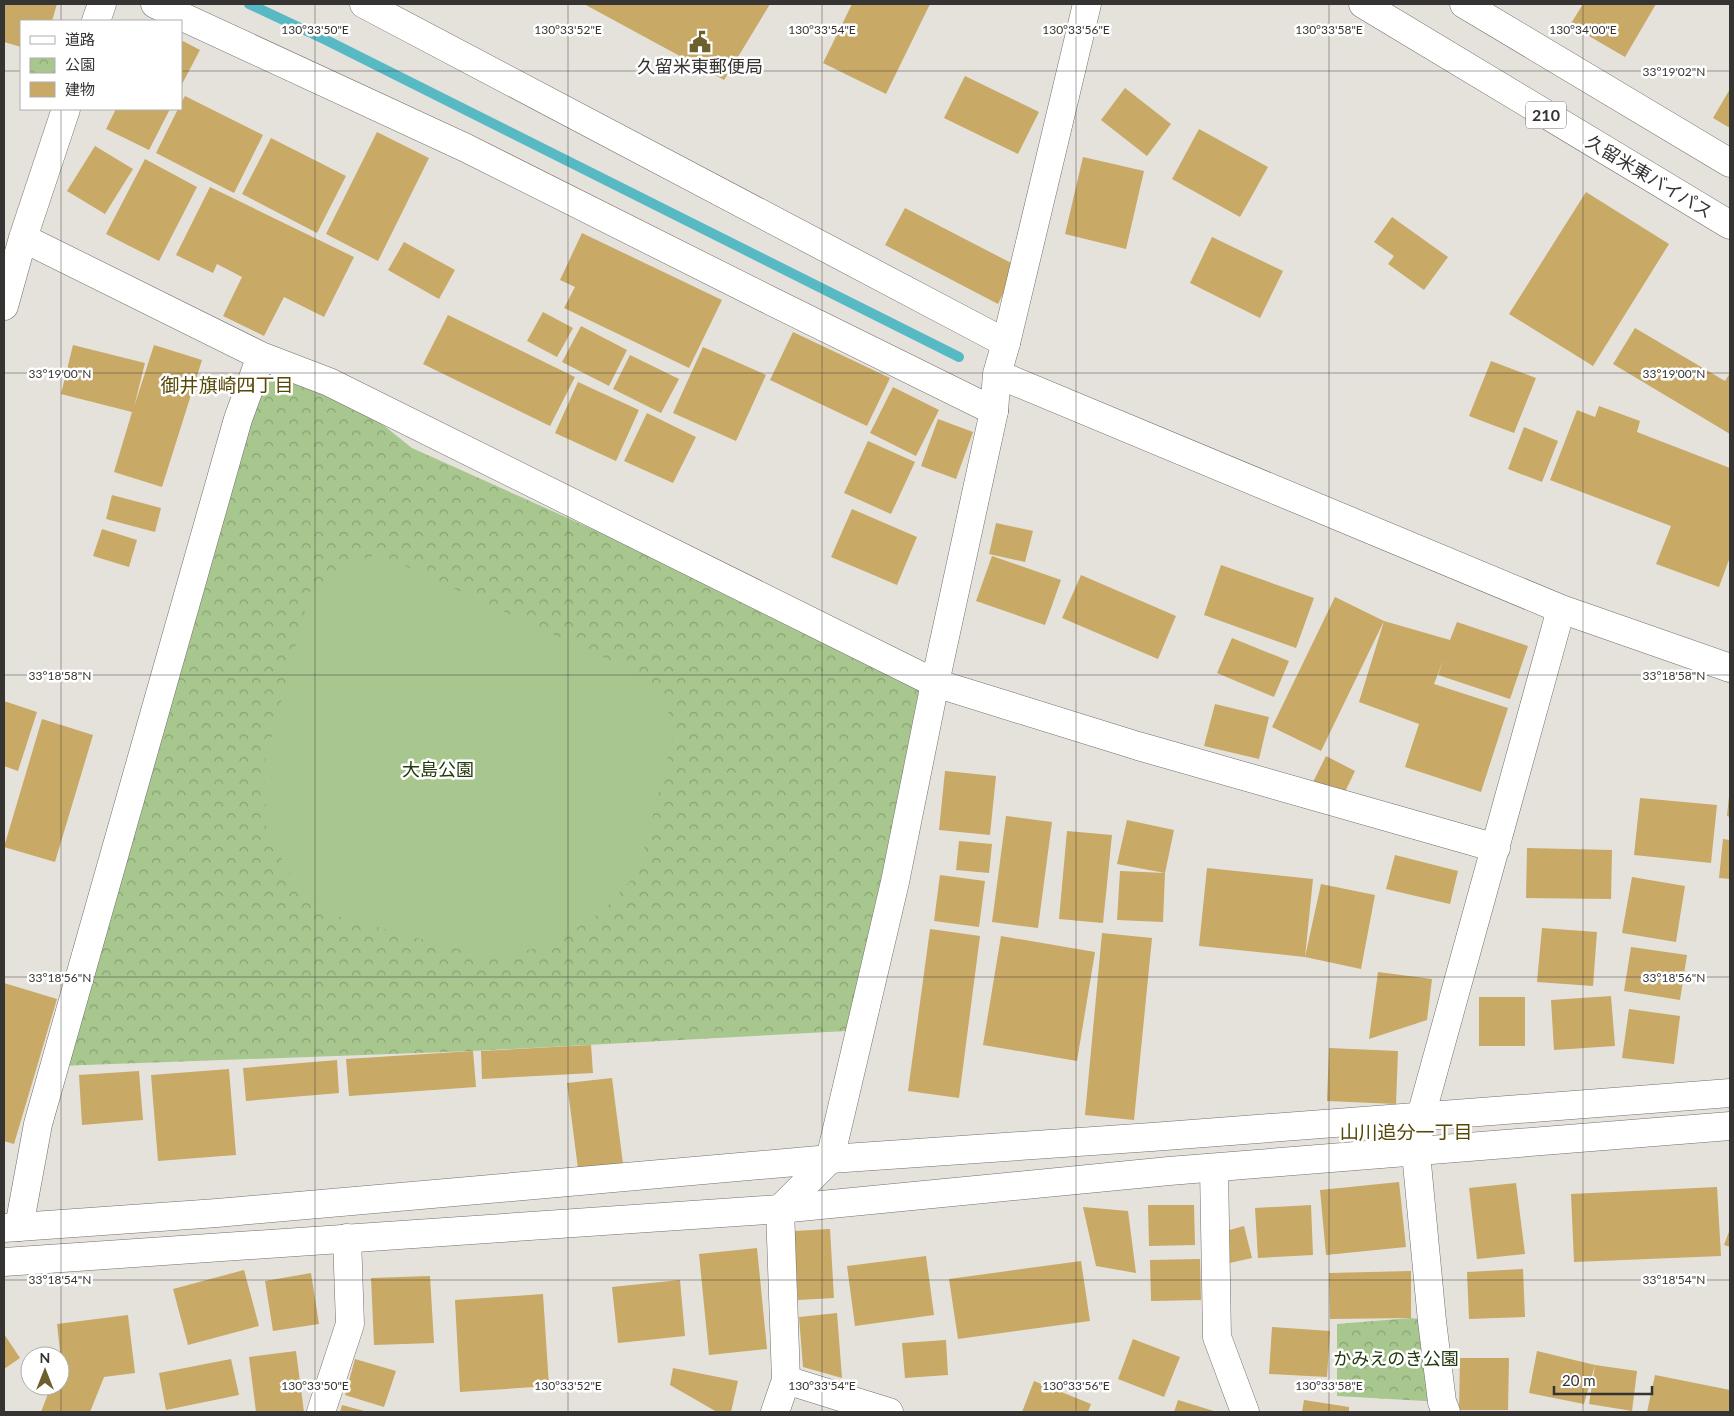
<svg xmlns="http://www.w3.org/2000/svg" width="1734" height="1416" font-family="Lato,'Noto Sans JP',sans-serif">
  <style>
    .park { fill: url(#park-crowns) }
    .garden { fill: #a7c78e }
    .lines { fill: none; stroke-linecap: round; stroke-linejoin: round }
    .stream { stroke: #57b9c4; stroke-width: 10 }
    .building { fill: #c8a966 }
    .minor-casing { stroke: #726f6a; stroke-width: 29 }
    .tertiary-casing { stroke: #726f6a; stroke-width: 29 }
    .trunk-casing { stroke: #726f6a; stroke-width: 29 }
    .minor { stroke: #fff; stroke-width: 28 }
    .tertiary { stroke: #fff; stroke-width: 28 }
    .trunk { stroke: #fff; stroke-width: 28 }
    .ticks { fill: none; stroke: #353432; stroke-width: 1; stroke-opacity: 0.45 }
    .labels { text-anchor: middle; stroke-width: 5; stroke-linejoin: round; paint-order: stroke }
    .shield { fill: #fff; stroke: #727170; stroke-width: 1 }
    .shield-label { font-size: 16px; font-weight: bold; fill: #353432 }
    .poi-label { font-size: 18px; fill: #353432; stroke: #fff }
    .street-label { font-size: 18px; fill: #353432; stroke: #fff }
    .park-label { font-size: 18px; fill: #23390d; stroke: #fff }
    .neighbourhood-label { font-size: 19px; fill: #564806; stroke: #fff }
    .ticks-label { font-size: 12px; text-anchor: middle; fill: #353432; stroke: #fff; stroke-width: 5; stroke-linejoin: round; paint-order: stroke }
  </style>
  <defs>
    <pattern id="park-crowns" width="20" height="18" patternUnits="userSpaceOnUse" patternTransform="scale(1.25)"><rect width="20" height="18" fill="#a7c78e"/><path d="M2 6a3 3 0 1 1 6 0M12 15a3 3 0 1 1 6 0" fill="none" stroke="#89a275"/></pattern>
  </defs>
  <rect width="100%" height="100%" fill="#e5e2dc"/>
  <!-- park -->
  <path class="park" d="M261,356L329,382L412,448L935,683L865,1030L473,1051L58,1066Z
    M1411,1318L1432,1321L1442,1402L1337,1396V1324Z"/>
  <!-- garden -->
  <path class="garden" d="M379,554L631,670L665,694L673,737L638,873L603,911L551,945L491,958L326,913L292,877L266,832L264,765L310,592L343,565Z"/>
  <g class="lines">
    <!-- stream -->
    <path class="stream" d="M249,4L326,40L959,357"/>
  </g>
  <!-- building -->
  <path class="building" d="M4,4H57L52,21H21V47L4,42Z
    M584,4H770L724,80Z
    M852,4H930L886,94L823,63Z
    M1583,4H1656L1625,57L1570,25Z
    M181,40L200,50L181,86Z
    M965,76L1039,112L1018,154L944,118Z
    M1125,88L1171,124L1147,156L1101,120Z
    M1730,89V128L1713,118Z
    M185,96L263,135L234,193L156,153L178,109H181V103Z
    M116,109H170L149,150L106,129Z
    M1199,129L1268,167L1240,217L1172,179Z
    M377,132L429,158L378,261L326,234Z
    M271,138L346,176L317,233L242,194Z
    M95,146L133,169L105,214L67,191Z
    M1083,157L1144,171L1126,249L1065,234Z
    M145,159L197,187L159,261L106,234Z
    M210,187L354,257L324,317L284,297L264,336L223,316L242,277L217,264L213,273L176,255Z
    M1586,192L1669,244L1593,366L1509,314Z
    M905,208L1017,266L998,304L885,245Z
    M1392,217L1448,257L1424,290L1388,264L1394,256L1374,242Z
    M582,233L722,300L689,368L564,308L575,287L560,280Z
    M1212,237L1283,271L1260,318L1190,283Z
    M404,242L455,270L439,299L388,270Z
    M543,312L573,328L557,357L527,341Z
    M448,315L575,377L550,426L423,364Z
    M581,326L627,350L609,386L562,362Z
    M1635,328L1725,381L1730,373V434L1613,364Z
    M793,332L890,378L867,426L770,380Z
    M73,345L145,363L134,407L154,345L202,360L162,487L114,472L132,412L61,394Z
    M703,347L766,375L736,441L673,413Z
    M630,355L679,379L661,413L613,389Z
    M1491,361L1536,378L1514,433L1469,416Z
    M578,382L639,410L616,461L555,433Z
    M893,387L939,410L916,456L870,433Z
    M1599,406L1640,421L1637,432L1730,468V557L1719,587L1656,564L1671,526L1550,480L1577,410L1595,417Z
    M647,413L696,437L673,483L624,461Z
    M938,419L973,432L956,479L921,466Z
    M1524,427L1558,441L1542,482L1508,469Z
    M868,441L915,462L891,514L844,493Z
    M112,495L161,508L155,532L106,519Z
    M852,509L917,537L897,585L831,557Z
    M996,523L1033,531L1025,562L989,554Z
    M102,529L137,540L129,567L93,556Z
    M992,556L1061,580L1045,625L976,601Z
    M1221,565L1314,598L1296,648L1204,615Z
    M1081,575L1176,616L1158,659L1062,618Z
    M1335,597L1384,621L1321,751L1272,727Z
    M1384,621L1450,640L1457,622L1528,646L1510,699L1438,675L1444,658L1434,684L1508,708L1481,792L1405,767L1419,724L1359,702Z
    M1232,638L1289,661L1274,697L1217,673Z
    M4,701L37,712L18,771L4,766Z
    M1215,704L1269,717L1259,759L1204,746Z
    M42,719L93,735L55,862L4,847Z
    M1326,756L1355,771L1343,796L1313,782Z
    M945,771L996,776L990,835L939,830Z
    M1729,796H1730V817L1727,816Z
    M1640,798L1717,805L1711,863L1634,855Z
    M1006,816L1052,822L1038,928L992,922Z
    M1127,820L1174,830L1165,873L1163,922L1117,920L1120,871L1165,873L1117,864Z
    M1067,831L1112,835L1103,923L1059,919Z
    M1723,839L1730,840V879L1719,878Z
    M959,841L992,844L989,873L956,870Z
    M1527,848L1612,850L1611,899L1526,898Z
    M1395,855L1458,871L1450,904L1386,889Z
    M1207,868L1313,879L1305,957L1199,946Z
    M940,875L985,881L979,927L934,921Z
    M1632,877L1685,886L1676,942L1622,933Z
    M1321,884L1375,895L1361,969L1305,957Z
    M1542,928L1597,932L1593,986L1537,982Z
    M930,929L980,936L959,1098L908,1091Z
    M1102,933L1152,938L1134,1120L1085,1115Z
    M1001,936L1095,952L1077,1061L983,1045Z
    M1631,947L1687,955L1680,1000L1624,991Z
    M1378,972L1432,979L1427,1020L1369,1039Z
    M4,983L57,999L14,1144L4,1141Z
    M1611,996L1615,1046L1554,1050L1551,1000Z
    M1479,997H1525V1046H1479Z
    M1629,1009L1680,1016L1674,1064L1622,1058Z
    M591,1045L593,1073L482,1079L481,1051Z
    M1329,1048L1398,1051L1396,1104L1327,1101Z
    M473,1051L476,1087L349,1096L346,1059Z
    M337,1060L339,1093L246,1101L243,1068Z
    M229,1069L236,1155L158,1161L151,1075Z
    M139,1071L143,1120L82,1125L79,1075Z
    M612,1078L623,1164L578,1169L567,1083Z
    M1399,1182L1406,1247L1326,1255L1320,1190Z
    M1516,1183L1525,1254L1477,1259L1469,1188Z
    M1717,1187L1721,1256L1574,1262L1571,1194Z
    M1148,1205H1194L1195,1245L1149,1246Z
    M1311,1205L1313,1255L1258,1258L1255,1208Z
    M1083,1207L1128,1211L1136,1273L1096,1266Z
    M1244,1226L1252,1258L1225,1264L1226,1231Z
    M830,1229L834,1298L798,1300L794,1231Z
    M1730,1229V1247L1724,1245Z
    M757,1248L767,1349L709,1355L699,1254Z
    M926,1256L934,1315L855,1326L847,1266Z
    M1200,1259L1201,1300L1151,1301L1150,1260Z
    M1081,1261L1090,1321L958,1339L949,1279Z
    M1523,1269L1525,1317L1469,1319L1467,1272Z
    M244,1270L259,1326L188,1345L173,1289Z
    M1411,1271V1318L1330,1319L1329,1273Z
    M311,1273L319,1324L273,1331L265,1281Z
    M430,1276L434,1343L374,1345L371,1278Z
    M680,1280L685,1336L618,1343L612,1287Z
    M543,1294L549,1386L460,1392L455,1300Z
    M837,1313L842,1378L803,1367L799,1317Z
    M128,1315L135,1373L104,1377L90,1412H41L51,1386H60L61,1360L57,1324Z
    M1272,1327L1330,1331L1327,1377L1269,1374Z
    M4,1334L20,1358L4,1369Z
    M1133,1339L1180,1357L1164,1397L1118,1379Z
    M946,1340L948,1375L905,1378L902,1343Z
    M296,1351L304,1412H256L249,1357Z
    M1537,1351L1595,1365L1637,1371L1632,1411L1589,1404L1595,1365L1584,1404L1529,1393Z
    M1460,1358H1509L1508,1410H1459Z
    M231,1359L239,1395L166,1410L159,1373Z
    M355,1359L396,1371L384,1407L345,1395Z
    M673,1368L738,1381L731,1412H717L670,1385Z
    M1655,1375L1730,1390V1412H1647Z
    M1034,1381L1091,1404L1088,1412H1022Z
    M1178,1400L1217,1412H1174Z
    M1304,1400L1349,1407V1412H1302Z
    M342,1405L368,1412H340Z"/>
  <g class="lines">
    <!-- minor casing -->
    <g class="minor-casing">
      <path id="minor" d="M96,21L102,4
        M23,238L261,356L329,382L935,683L1138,746L1496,848
        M4,306L23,238L66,109
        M997,374L1561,609L1730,668
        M1214,1168L1217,1337L1245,1412
        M19,1227L38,1124L238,419L261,356
        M786,1380L889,1412
        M321,1412L350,1324L347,1238
        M775,1412L786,1380L780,1209L830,1159L895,882L935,683L994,411L997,374L1006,343
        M1446,1412L1442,1402L1432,1321L1416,1153L1421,1116L1561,609"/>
    </g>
    <!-- tertiary casing -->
    <g class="tertiary-casing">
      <path id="tertiary" d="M155,4L466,148L765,298L994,411
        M364,4L1006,343L1087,4
        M4,1228L217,1213L830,1159L1152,1137L1730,1093
        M4,1262L780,1209L1169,1171L1730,1126"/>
    </g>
    <!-- trunk casing -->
    <g class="trunk-casing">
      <path id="trunk" d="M1363,4L1730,225
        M1464,4L1730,163"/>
    </g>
    <!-- minor -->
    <use href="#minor" class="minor"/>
    <!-- tertiary -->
    <use href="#tertiary" class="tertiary"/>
    <!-- trunk -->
    <use href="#trunk" class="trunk"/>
  </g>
  <!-- ticks -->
  <path class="ticks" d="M61,4V21M315,4V1412M568,4V1412M822,4V1412M1076,4V1412M1329,4V1412M1583,4V1412M4,71H21M181,71H1730M61,109V1412M4,373H1730M4,675H1730M4,977H1730M4,1280H1730"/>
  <!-- icons -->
  <defs>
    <g id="civic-bare" transform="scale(1.725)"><path d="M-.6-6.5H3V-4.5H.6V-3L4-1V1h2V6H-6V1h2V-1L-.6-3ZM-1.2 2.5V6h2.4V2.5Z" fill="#6d602d" stroke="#fff" stroke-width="2.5" paint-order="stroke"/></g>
  </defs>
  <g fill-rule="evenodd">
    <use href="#civic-bare" x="700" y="42"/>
  </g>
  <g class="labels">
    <!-- shield labels -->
    <rect class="shield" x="1526" y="101.5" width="40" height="27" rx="4"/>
    <g class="shield-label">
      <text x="1546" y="121">210</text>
    </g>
    <!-- poi labels -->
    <g class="poi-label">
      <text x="700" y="73">久留米東郵便局</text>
    </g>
    <!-- street labels -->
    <g class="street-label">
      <text transform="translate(1649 177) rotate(31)" y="6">久留米東バイパス</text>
    </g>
    <!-- park labels -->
    <g class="park-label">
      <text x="438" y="776">大島公園</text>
      <text x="1396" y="1365">かみえのき公園</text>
    </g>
    <!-- neighbourhood labels -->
    <g class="neighbourhood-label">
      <text x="227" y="392">御井旗崎四丁目</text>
      <text x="1406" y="1139">山川追分一丁目</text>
    </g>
  </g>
  <g class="ticks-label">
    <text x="315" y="34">130°33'50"E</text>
    <text x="568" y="34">130°33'52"E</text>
    <text x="822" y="34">130°33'54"E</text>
    <text x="1076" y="34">130°33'56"E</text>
    <text x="1329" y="34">130°33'58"E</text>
    <text x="1583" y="34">130°34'00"E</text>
    <text x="1674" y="76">33°19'02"N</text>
    <text x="60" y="378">33°19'00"N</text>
    <text x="1674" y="378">33°19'00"N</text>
    <text x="60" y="680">33°18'58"N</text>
    <text x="1674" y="680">33°18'58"N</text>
    <text x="60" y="982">33°18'56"N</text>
    <text x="1674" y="982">33°18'56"N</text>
    <text x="60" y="1284">33°18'54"N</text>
    <text x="1674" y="1284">33°18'54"N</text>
    <text x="315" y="1390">130°33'50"E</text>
    <text x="568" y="1390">130°33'52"E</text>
    <text x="822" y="1390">130°33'54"E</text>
    <text x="1076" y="1390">130°33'56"E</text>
    <text x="1329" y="1390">130°33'58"E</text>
  </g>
  <!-- border -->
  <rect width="1734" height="1416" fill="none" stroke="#353432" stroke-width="10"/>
  <!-- legend -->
  <rect x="20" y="20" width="162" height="90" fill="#ffffff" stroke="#aeaead"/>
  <rect x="30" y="36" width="25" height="8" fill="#ffffff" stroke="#aeaead"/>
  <text x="65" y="45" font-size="15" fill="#353432">道路</text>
  <rect x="30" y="58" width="25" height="15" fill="url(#park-crowns)" stroke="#aeaead"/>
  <text x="65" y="70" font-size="15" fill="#353432">公園</text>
  <rect x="30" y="82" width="25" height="15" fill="#c8a966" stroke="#aeaead"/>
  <text x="65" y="95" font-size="15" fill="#353432">建物</text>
  <!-- north arrow -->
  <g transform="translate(45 1371)"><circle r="24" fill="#ffffff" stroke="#aeaead"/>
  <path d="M0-4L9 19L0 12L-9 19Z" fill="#6d602d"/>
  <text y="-8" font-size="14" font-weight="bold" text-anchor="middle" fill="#353432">N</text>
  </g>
  <!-- scale -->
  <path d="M1554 1386v8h98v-8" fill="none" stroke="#353432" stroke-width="2.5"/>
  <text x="1562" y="1386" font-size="15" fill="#353432" stroke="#ffffff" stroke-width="4" paint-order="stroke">20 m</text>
</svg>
